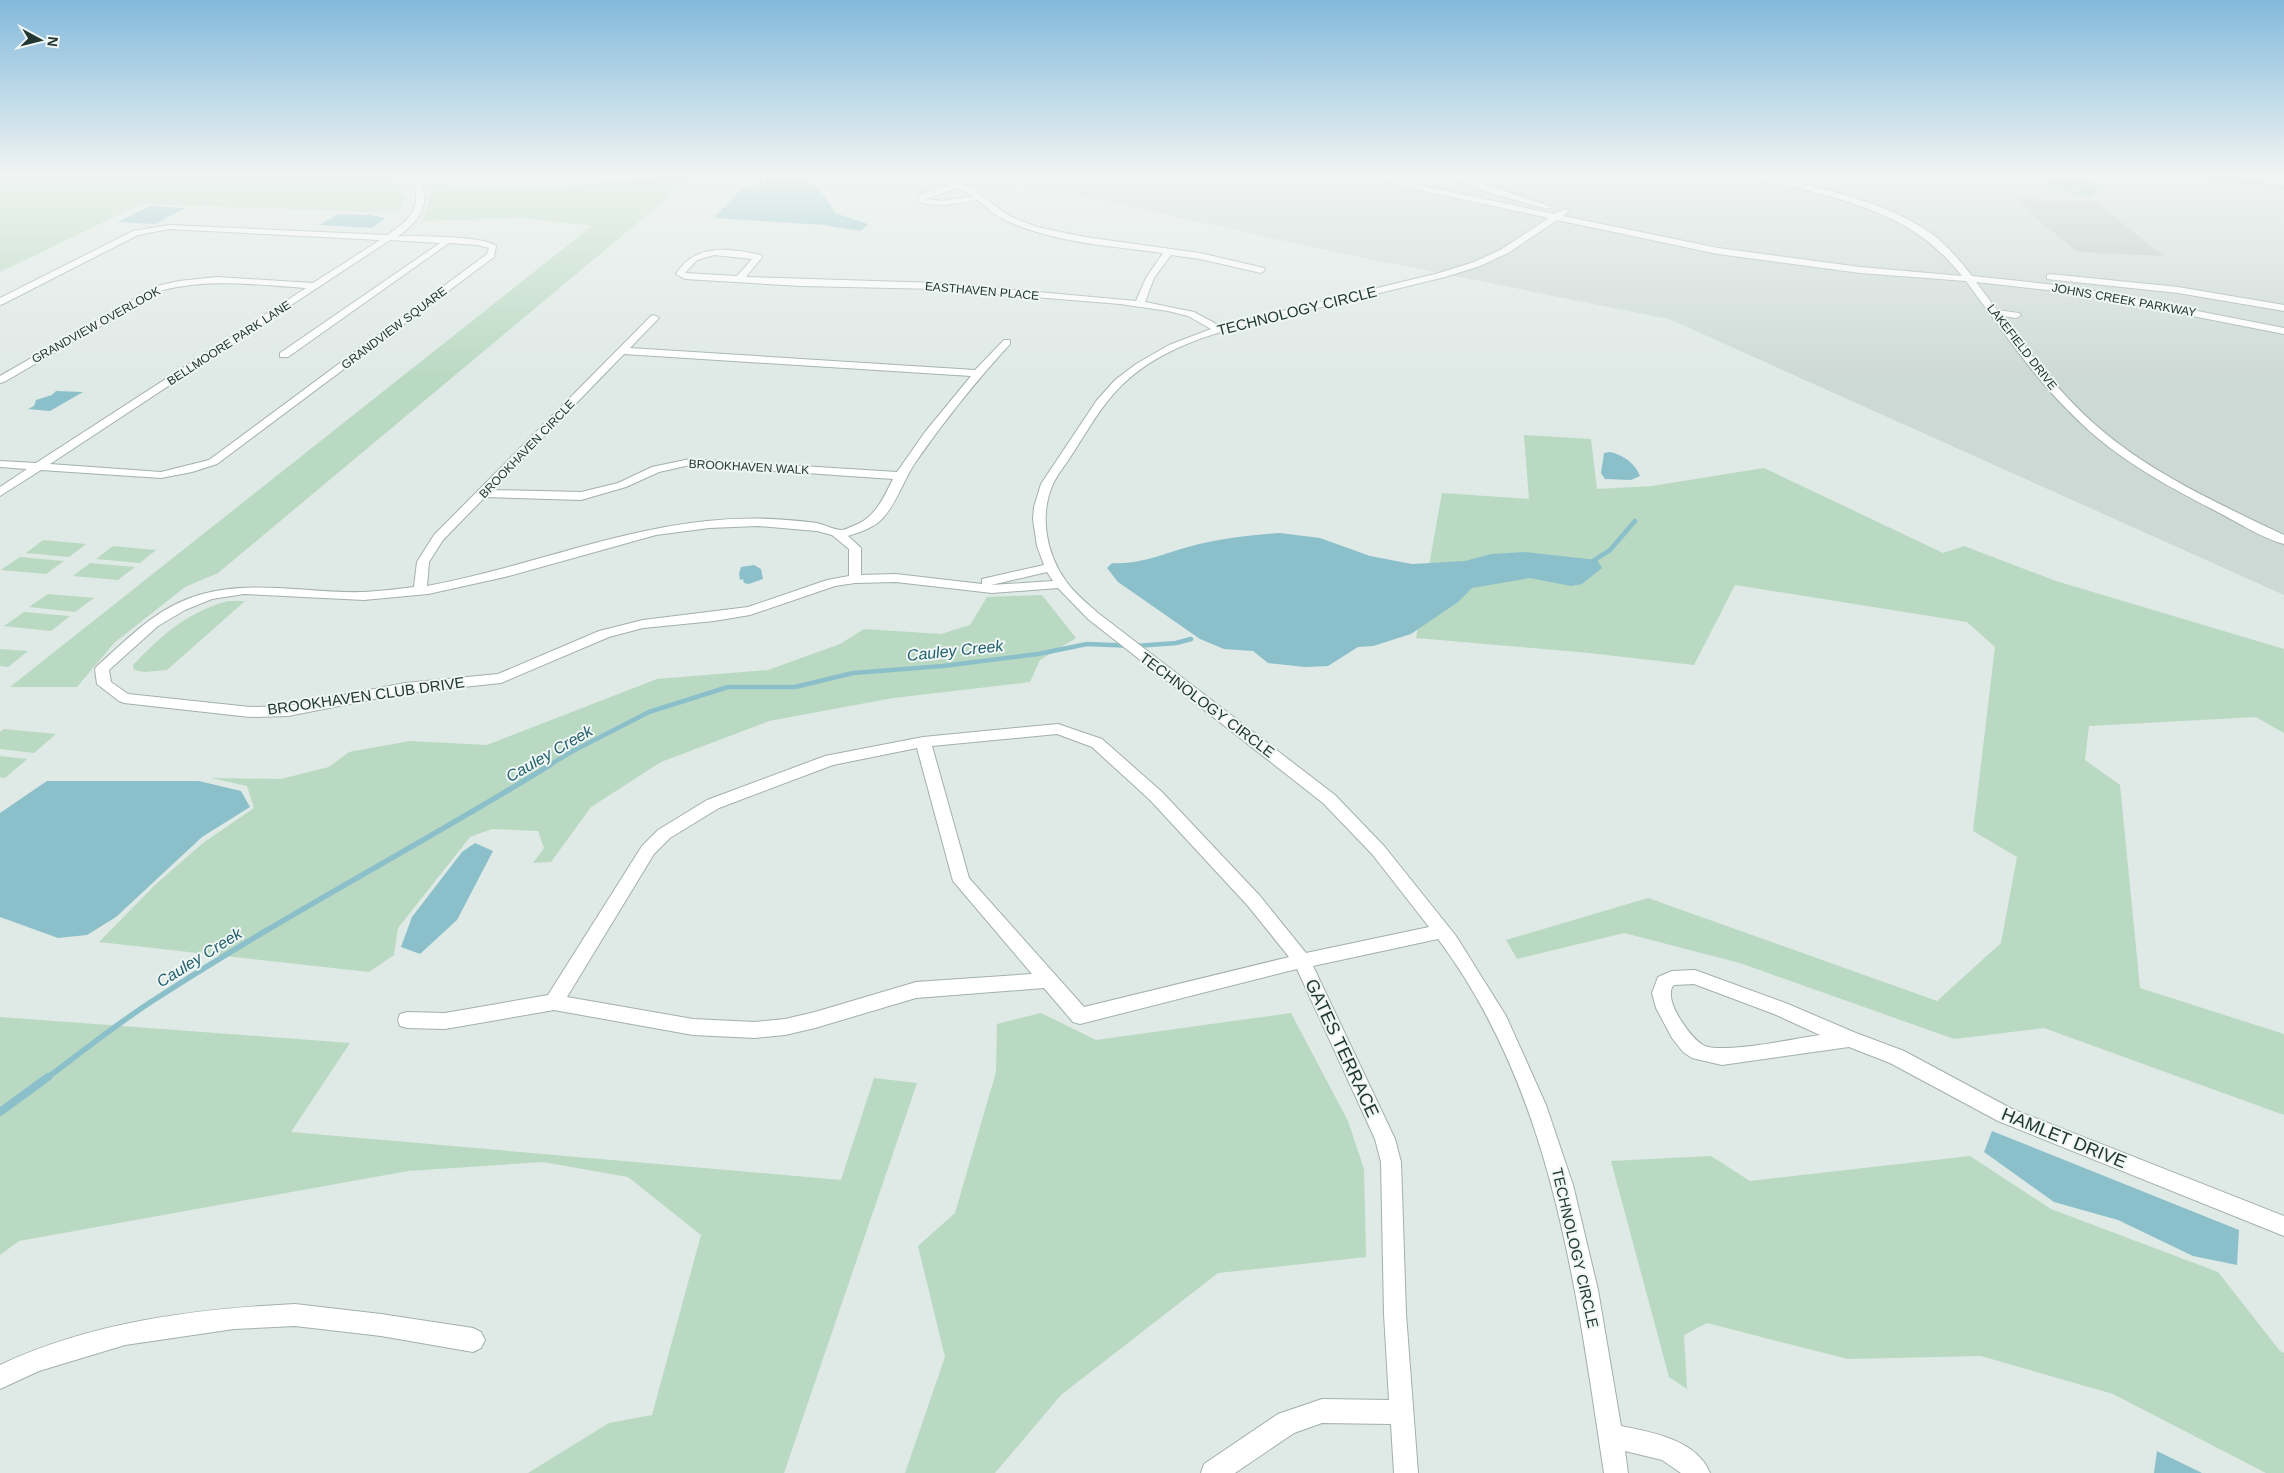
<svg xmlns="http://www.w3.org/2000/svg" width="2284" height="1473" font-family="Helvetica,sans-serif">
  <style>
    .built { fill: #cdd9d4 }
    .green { fill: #b9d9c2 }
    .water { fill: #8bc0ca }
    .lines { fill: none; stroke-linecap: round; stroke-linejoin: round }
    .stream-far3 { stroke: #8bc0ca; stroke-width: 3 }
    .stream-far2 { stroke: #8bc0ca; stroke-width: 4.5 }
    .stream-far1 { stroke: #8bc0ca; stroke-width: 5.5 }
    .stream { stroke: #8bc0ca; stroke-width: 8 }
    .building { fill: #b8c6c1 }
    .minor-casing { stroke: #a3b0ac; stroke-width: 2 }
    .minor { fill: #fff; fill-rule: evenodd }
    .labels { text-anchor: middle; stroke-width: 4; stroke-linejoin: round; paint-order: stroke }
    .far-street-label { font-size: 12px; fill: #223732; stroke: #eff6f3 }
    .street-label { font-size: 15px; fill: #223732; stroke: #eff6f3 }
    .water-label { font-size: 16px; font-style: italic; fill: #21606e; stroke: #eff6f3 }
    .near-street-label { font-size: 18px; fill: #223732; stroke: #eff6f3 }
  </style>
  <rect width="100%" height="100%" fill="#dfe9e5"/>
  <!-- built -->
  <path class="built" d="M1016,174H2284V595L1669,319L1330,251L1083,196Z"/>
  <!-- green -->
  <path class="green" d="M0,174H391L406,197L399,213L141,204L0,272Z
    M659,174H696L218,573L185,587L114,643L77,687H10L592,226L522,218L423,221L433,183L439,182L451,187L577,185L654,177Z
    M1524,435L1591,439L1597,489L1652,486L1764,468L1943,553L1964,546L2056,581L2284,649V733L2256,717L2089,726L2085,760L2120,785L2140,988L2284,1034V1115L2044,1028L1954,1039L1740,963L1624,933L1517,959L1506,940L1648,898L1937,1001L2001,943L2017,857L1973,831L1995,647L1967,622L1735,585L1694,665L1589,653L1416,638L1442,493L1529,499Z
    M43,540L86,544L69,557L26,553Z
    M113,546L156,550L140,563L96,559Z
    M20,557L64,561L46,574L1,570Z
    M90,563L135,567L118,580L73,576Z
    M48,594L94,598L75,612L29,607Z
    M1042,595L1076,638L1040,660L1030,682L893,698L769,721L661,762L591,807L551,862L533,863L544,848L538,831L492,829L470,837L398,928L394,955L369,972L99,942L156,884L203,843L254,808L247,786L211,778L281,779L329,767L349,752L410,741L487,745L657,679L768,670L840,644L864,629L941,634L970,625L987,597Z
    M228,601H245L167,670L144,672L134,670L133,665C162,635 187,612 228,601Z
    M24,612L70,616L51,631L4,626Z
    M0,649L28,651L8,667L0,666Z
    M4,729L56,734L34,753L0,749V732Z
    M0,756L27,759L5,778L0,777Z
    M1041,1013L1096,1040L1291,1013L1348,1121L1364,1169L1366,1257L1218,1273L1061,1395L995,1473H905L945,1357L918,1246L955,1213L996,1072L997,1024Z
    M0,1017L350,1043L291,1132L841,1180L874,1078L917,1083L784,1473H528L609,1423L652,1415L701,1235L628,1177L543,1162L408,1171L19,1241L0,1255Z
    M1711,1156L1750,1181L1970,1156L2051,1209L2218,1272L2280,1351L2284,1353V1473H2266L2113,1394L1981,1356L1848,1359L1707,1323L1684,1335L1687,1389L1669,1377L1611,1161Z"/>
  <!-- water -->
  <path class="water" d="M770,174H792L807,180L822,193L835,213L868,224L861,231L823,225L714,218L744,186H761Z
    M2056,180H2081L2106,187L2102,189L2085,186L2100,190L2087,197L2072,193L2079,190L2075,188L2067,192L2044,186Z
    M150,206L186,208L155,224L118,222Z
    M338,214L370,215L386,218L372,228L319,225Z
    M56,391L83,392L50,411L28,409L34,406L36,400L52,395Z
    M1610,452C1623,455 1635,463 1640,476L1631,480L1605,479L1601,473L1604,453Z
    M1280,533L1320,538L1370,556L1412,564L1465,561L1491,554L1525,552L1597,560L1602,568L1582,584L1571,586L1530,578L1472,588L1458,602L1411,634L1373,646L1358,647L1328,666L1305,667L1268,663L1253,651L1224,649L1200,639L1118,582L1107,568L1112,563C1140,565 1162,554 1188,547C1217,539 1250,535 1280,533Z
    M754,565L761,569L763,579L749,584L744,583L743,579L740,580L739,574L741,567Z
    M47,781H199L241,791L250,807L202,837L116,917L87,935L58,938L0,917V813Z
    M475,843L493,851L457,920L420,954L401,947L412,917L462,852Z
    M1992,1131L2239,1230L2237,1265L2193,1256L2118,1220L2054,1202L1984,1152Z
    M2157,1451L2202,1473H2154Z"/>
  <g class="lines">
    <!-- stream-far3 -->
    <path class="stream-far3" d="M759,174L761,186
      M2199,176L2235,179L2284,188"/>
    <!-- stream-far2 -->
    <path class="stream-far2" d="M1590,563L1610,550L1635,521
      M548,766L571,752L649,712L728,687H795L853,673L943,666L1038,654L1087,644L1136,646L1176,643L1191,639"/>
    <!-- stream-far1 -->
    <path class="stream-far1" d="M47,1078C83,1051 119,1022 157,998C285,915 420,845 550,765"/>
    <!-- stream -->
    <path class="stream" d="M0,1112L48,1077"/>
  </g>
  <!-- building -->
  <path class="building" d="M2018,199L2096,202L2164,256L2078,252L2040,222Z"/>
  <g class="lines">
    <!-- minor casing -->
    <g class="minor-casing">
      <path id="minor" d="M407,174H415C434,199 422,220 398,236C416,236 485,236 496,246L494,257L217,464L192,472L161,478L41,470L0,496V487L27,469L0,467V461L36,463L306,288C258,285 211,278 163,290L4,382L0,383V376L157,286L179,281L217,277L313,283L380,240L169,229L138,235L3,304L0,305V298L133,231L169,225L387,235C412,219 427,202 407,174ZM390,240L440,243L280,353V357H288L449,243L477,245L489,248L487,254L209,460L161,472L50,464Z
        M901,174H914L969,186L1009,216L1037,227L1085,237L1200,253L1264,268L1265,270L1261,273L1200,259L1171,255L1154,278L1145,302L1194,312L1220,326L1439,273L1474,262L1502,249L1549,218L1411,188L1369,174H1380L1413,184L1554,214L1565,209L1569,211L1563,216L1718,248L1860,267L1962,276C1919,221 1867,206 1803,189C1787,185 1764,183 1751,174H1763C1820,189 1883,200 1932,234C1948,246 1960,261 1972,276L2075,287L2284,328V334L2075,293L1976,282L1997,310L2019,313L2021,315L2016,318L2002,316C2029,353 2057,390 2091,421C2146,471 2217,503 2284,535V544C2261,538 2234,520 2212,509C2167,486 2120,460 2083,425C2037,383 2003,331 1966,281L1860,273L1718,254L1557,220L1508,253L1480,266L1445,277C1399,288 1352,300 1305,311C1243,326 1170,338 1122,385C1100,406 1086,434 1069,459C1064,467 1057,475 1053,484C1039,515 1046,554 1066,581C1074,593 1087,603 1098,613L1335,795L1384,846L1456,936L1506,1016L1546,1105L1573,1185L1598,1290L1621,1426C1652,1432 1697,1440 1710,1473H1681L1662,1460L1625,1451L1628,1473H1604C1576,1289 1553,1092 1438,939L1313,966L1395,1139L1401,1162L1406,1314L1418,1473H1394L1391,1424L1322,1423L1294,1433L1235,1473H1201L1204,1464L1278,1414L1322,1399L1389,1400L1384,1314L1381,1162L1375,1139L1297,969L1080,1024L1073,1022L1044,988L916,998L815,1028L785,1035L755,1038L693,1035L554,1010L445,1029L407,1028L400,1026L398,1020L400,1014L407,1012L445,1013L548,995L642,846L658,830L707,800L825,756L923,737L1058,724L1102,739L1162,792L1260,896L1306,953L1429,927L1372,854L1323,803L1088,619L1058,588L992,593L896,582L855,583L835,586L750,615L714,621L643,628L609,637L501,683L405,693L288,716L250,717L124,703L119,701L97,684L95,669L97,666C122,644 145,620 174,605C235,574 300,594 365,592C381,591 398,589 414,587L417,562L434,535L651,316L654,315L659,318L657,320L630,348L975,370L1004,340H1010V344C976,381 944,421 915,463C903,481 897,503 882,519C873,528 860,532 848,536L861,548V575L896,574L982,584V579L1044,565L1037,546L1033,519L1034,507L1041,484L1097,400L1115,380L1136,364L1169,345L1211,329L1188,316L1168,311L1120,304L938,289L801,286L685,279L676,274C695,243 729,248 761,255L762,257L746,277L938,283L1136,301L1146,278L1163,253C1111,246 1053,243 1005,220C995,216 986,206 977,200C956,203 939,208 919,202V194L948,186ZM957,188L963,190L972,196L943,201L926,199ZM714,255L752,259L737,276L685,273L697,260ZM624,354L971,376L925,432L897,472L690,459L652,467L618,483L581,492L492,490ZM690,465L893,479C883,499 875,518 853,526C850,527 845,530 842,530C834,530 825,525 817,523C781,518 743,517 707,521C611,531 521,569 427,586L429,562L443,540L485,497L581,500L626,487L659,472ZM758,526L817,531L832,535L849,549V576L827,580L748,607L643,620L599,631L498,674L405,683L288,706L250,707L128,694L111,682L109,670L158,626L185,610L212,599L244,594L364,600L428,594L505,577L656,535L709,528ZM1047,572L1053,581L991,585ZM1057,734L1092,747L1150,800L1248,906L1289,957L1084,1007L969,878L932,746ZM917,748L953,881L1032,974L916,982L815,1012L785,1019L755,1022L693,1019L567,997L654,854L670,838L719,808L833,765Z
        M1443,174H1454L1552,207L1548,209L1497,195Z
        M2050,274L2178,287L2284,305V311L2178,293L2047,279V275Z
        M1695,970L1788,1004L1856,1033L1904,1051L2012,1109L2284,1216V1236L1998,1121L1890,1063L1849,1047L1722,1065L1692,1058L1683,1052L1672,1038L1656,1008L1652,993L1658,977L1672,971ZM1694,984L1774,1014L1820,1035C1797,1038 1721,1055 1703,1045C1693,1039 1686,1028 1680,1019C1675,1010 1668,998 1672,987L1674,985Z
        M295,1304L381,1314L473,1328L481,1332L485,1340L481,1348L473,1352L381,1336L295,1326L234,1329L125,1345L39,1371L0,1389V1365C92,1322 194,1309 295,1304Z"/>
    </g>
    <!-- minor -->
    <use href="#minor" class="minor"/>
  </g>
  <!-- sky -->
  <linearGradient id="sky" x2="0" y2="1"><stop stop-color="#83b9dc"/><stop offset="0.46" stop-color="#f1f5f3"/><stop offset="1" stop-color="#f1f5f3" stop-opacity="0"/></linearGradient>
  <rect width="2284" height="380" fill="url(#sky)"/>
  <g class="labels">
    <!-- far-street labels -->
    <g class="far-street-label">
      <text transform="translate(982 291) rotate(5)" y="4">EASTHAVEN PLACE</text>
      <text transform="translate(2124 300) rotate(10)" y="4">JOHNS CREEK PARKWAY</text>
      <text transform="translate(96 325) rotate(-29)" y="4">GRANDVIEW OVERLOOK</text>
      <text transform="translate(394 328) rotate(-37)" y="4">GRANDVIEW SQUARE</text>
      <text transform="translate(229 343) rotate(-33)" y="4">BELLMOORE PARK LANE</text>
      <text transform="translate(2022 347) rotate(52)" y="4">LAKEFIELD DRIVE</text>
      <text transform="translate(527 449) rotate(-46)" y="4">BROOKHAVEN CIRCLE</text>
      <text transform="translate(749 467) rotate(3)" y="4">BROOKHAVEN WALK</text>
    </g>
    <!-- street labels -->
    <g class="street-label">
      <text transform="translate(1297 311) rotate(-14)" y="5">TECHNOLOGY CIRCLE</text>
      <text transform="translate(366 696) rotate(-8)" y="5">BROOKHAVEN CLUB DRIVE</text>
      <text transform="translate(1207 705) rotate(37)" y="5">TECHNOLOGY CIRCLE</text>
      <text transform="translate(1575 1248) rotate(77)" y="5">TECHNOLOGY CIRCLE</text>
    </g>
    <!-- water labels -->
    <g class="water-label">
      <text transform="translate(955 650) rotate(-6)" y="6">Cauley Creek</text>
      <text transform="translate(549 753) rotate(-30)" y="6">Cauley Creek</text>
      <text transform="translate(199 957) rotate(-32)" y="6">Cauley Creek</text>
    </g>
    <!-- near-street labels -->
    <g class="near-street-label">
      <text transform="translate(1342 1048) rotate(65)" y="6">GATES TERRACE</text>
      <text transform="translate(2064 1138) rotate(22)" y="6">HAMLET DRIVE</text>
    </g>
  </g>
  <!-- north arrow -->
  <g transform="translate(40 40) rotate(97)" stroke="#eff6f3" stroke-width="4" paint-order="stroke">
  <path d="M0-4L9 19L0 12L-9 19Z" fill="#223732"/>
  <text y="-8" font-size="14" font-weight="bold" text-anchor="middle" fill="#223732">N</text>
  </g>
</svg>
